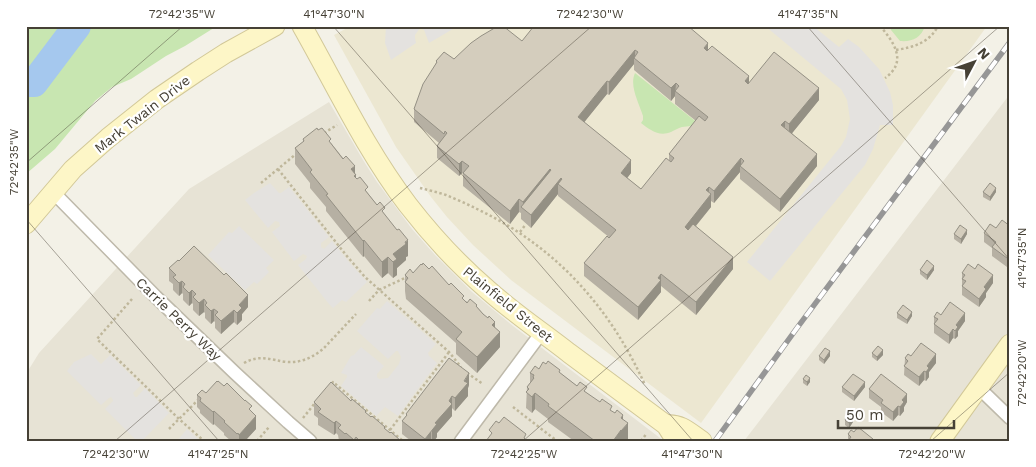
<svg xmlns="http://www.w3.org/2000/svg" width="1036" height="467" font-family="'Work Sans',sans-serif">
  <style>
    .residential { fill: #e7e3d5 }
    .education { fill: #ece7d1 }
    .green { fill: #c8e6b1 }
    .parking { fill: #e4e2df }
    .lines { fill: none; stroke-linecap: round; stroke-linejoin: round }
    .river { stroke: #a5c8ee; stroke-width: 28 }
    .street-casing { stroke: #beb9aa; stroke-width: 15 }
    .secondary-casing { stroke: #d2c898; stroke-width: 21 }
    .path { stroke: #bfb79b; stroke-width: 2.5; stroke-dasharray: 2.5 2.5; stroke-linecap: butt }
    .street { stroke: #fff; stroke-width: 12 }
    .secondary { stroke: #fdf6c7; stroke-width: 19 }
    .rail-casing { stroke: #969696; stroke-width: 5.5 }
    .rail { stroke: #fff; stroke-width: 4; stroke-dasharray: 11; stroke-linecap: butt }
    .wall { fill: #b6b0a3; fill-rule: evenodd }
    .shaded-wall { fill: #949084 }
    .building { fill: #d4cdbd; stroke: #949084; fill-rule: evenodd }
    .ticks { fill: none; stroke: #464136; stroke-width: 1; stroke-opacity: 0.45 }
    .labels { text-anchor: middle; stroke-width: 4.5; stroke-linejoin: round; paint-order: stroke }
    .street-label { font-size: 14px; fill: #464136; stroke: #fff }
    .neatline { fill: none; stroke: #464136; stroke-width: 2 }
    .ticks-label { font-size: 12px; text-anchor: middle; fill: #464136 }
  </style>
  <rect width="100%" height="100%" fill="#f3f1e7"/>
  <!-- residential -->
  <path class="residential" d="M1010,94V441H744Z
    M329,102L363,160L377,182L412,229L435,255L472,292L513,326L664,441H26V374L39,353L189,189Z"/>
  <!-- education -->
  <path class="education" d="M351,26H987L701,423L511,280L473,245L447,217L431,197L396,147L334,35Z"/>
  <!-- green -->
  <path class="green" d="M26,26H217L185,46L166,56L131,79L112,87L95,101L55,149L26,174Z
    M890,26H925C921,38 912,42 900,41L891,30Z
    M635,73L699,124C694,126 688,126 682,127C678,128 675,130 671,132C659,137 650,130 641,123L643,120V116C639,103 629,86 635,73Z"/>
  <!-- parking -->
  <path class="parking" d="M386,26H458L429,43L424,30L420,28L415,35V38L416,43L391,60L385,43Z
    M765,26H813L839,47L848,39L859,47L879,69L890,92L893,105V125H880L873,149L865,165L770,281L747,262L841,146L846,137L850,119L847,100L841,89Z
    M270,183L279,193H281L289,187L329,237L321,243V247L324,249L332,241L348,261L367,282L346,302L342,300L333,308L329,304L298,265L306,259L307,256L303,254L294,261L272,232L280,226L279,222L275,221L268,228L245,200L254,193Z
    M239,226L274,260L266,268L269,272L257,284L254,282L245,290L208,255L229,232L232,233Z
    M387,301L436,344L428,353L429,356L437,363L398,416L385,407L376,416L341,386L347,377V375L341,373L351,356L354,355L361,347L384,366L377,374V377L379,379L388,378L399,364L401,357L398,351H396L388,359L357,331L377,308L380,309Z
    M91,354L101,364L110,355L141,385L133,393L135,397H137L145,388L169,413L142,441H137L105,409L113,401V400L111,397L109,398L101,405L67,371L74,362Z
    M187,429L200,441H177Z"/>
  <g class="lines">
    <!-- river -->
    <path class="river" d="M26,83H34L77,26"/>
    <!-- street casing -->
    <g class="street-casing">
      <path id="street" d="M54,193L156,297L235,373L288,422L310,441
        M978,387L1010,418
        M461,441L542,332"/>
    </g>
    <!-- secondary casing -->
    <g class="secondary-casing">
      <path id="secondary" d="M302,26C336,86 366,150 408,205C432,236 459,265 488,290C514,313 542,332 569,353C601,377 634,401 666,425L673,436L678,441
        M26,224L73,169L108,138L157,99L198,71L226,53L275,26
        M666,425C681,423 690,433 702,441
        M940,441L1010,344"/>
    </g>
    <!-- path -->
    <path class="path" d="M880,26C894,42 908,62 885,78
      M896,50C914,47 929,43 938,26
      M324,133L337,125
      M278,169L346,255L365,277L449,352L461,367
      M261,183L296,154
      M420,188C428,190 437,192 446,195C456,199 467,204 477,209C555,246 610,307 645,385
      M520,232L526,224
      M132,299L97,339L179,419L204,441
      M369,301L379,290L407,277
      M244,363C260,354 270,360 287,362C301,363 314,357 324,348L356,314
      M467,373L483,384
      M332,384L333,382L403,441
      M513,407L557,441
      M303,418L315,403
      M169,429L199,399
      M390,430L449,352
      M257,441L269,427
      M641,441L647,433"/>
    <!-- street -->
    <use href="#street" class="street"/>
    <!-- secondary -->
    <use href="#secondary" class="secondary"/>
    <!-- rail casing -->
    <g class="rail-casing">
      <path id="rail" d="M715,441L797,328L1010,42"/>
    </g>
    <!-- rail -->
    <use href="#rail" class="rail"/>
  </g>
  <!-- wall -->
  <path class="wall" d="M522,41L708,50L749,82L819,100L792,133L817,166L780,212L740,179V172L714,203L711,201V207L696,226L733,269L696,315L661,286V292L638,320L584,276V263L610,238L558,196V194L531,228L521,219V213L519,212L510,224L463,186V174L462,173L459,176L437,158V146L439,143L414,122V109L436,63V61L454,59ZM634,64V70L671,101L675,96V104L696,121L669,154V160L641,189L627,178L631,173L584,122L607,94L609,95Z
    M303,139L331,143L355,173L356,178L385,215L408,256L406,257V260L397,268V275L393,278L388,273L382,278L364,256L363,257L326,211V207L310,188V183L295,164V148L303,142Z
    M983,192H996L990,201L983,197Z
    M1010,226L1007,267L992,256V248L984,242V233L996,228Z
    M954,234H967L961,244L954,239Z
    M169,268L248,307L242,314V320L237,325L234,322L221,334L215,328V322L214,321L211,324L205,318V313L204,312L199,316L193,310V304L192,303L189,306L183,300V294L182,293L179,296L173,290V284L169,281Z
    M920,270H934L927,280L920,274Z
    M413,273L477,307L495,327L500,347L477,373L456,354V343L406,299L405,291V275Z
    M962,273L993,283L986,293V297L979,307L962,295Z
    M897,313L912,316L907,324L897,318Z
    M941,315L965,321L958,331V336L955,339L953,338L949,344L934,333V317Z
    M872,353L883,355L877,361L872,357Z
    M819,356H830L824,364L819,360Z
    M911,356L936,363L929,372V377L926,381L924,380L919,386L904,375L905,358Z
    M530,373H560L623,420L628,439L626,441H574L548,422V419L535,409L532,413L526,408L527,387L530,383Z
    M803,379L810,382L807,386L803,383Z
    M469,385L468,388V396L455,411L452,408V416L437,433V437L434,441H411L402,434V421L406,416V414Z
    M224,386L252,412L256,429L245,441H231L224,435V433L214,424L213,425L200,413V410L197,407V395L206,393Z
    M842,387H865L854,401L842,392Z
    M869,389L907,402L904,407V411L900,416L898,415L893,421L881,412V407L869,398Z
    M351,401L390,433L401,441H339L338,435L336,433L334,435L318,425V418L314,415V402Z
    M845,420L853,422L849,428L845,425Z
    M854,432L873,441H848V434Z"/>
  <!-- shaded-wall -->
  <path class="shaded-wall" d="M708,43V55L704,48Z
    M635,50V59L634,58V64L609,95V82Z
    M749,76V89L745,81Z
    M607,81V94L578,130V117Z
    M676,83L675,96L671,101V88Z
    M819,88V100L789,137V124Z
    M785,121V133L781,125Z
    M817,154V166L780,212V199Z
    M741,158V167L740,166V172L714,203V191Z
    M631,160V173L621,186V173Z
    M462,161V173L459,176V164Z
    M355,166V175H356V190L351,169Z
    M550,169V181L523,209V202Z
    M561,178V186L558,184V194L531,228V215Z
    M709,187V197L711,194V207L685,239V227L706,190Z
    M996,188V192L990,201V197Z
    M519,199V212L510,224V211Z
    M967,230V234L961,244V239Z
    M364,240V256L363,257V241Z
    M408,240V256L406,257V260L397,268V275L393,278V254Z
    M1010,255V264L1007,267V258Z
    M388,257V273L382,278V262Z
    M733,257V269L696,315V302Z
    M934,266V270L927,280V275Z
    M661,274V292L638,320V307Z
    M993,275V283L986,293V297L979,307V299L984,287Z
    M182,281V293L179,296V283Z
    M192,290V303L189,306V293Z
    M248,295V307L242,314V320L237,325V313L239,305Z
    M204,299V312L199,316V303Z
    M214,309V321L211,324V311Z
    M234,310V322L221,334V321Z
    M912,312V316L907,324V320Z
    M965,313V321L958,331V336L955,339L956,325Z
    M495,322V337L500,332V347L477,373V357L492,325Z
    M953,329V338L949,344V335Z
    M883,350V355L877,361V357Z
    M830,351V356L824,364V360Z
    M936,354V363L929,372V377L926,381V372L927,366Z
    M924,371V380L919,386V377Z
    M469,373V385L468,388V396L455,411V398Z
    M810,378V382L807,386V382Z
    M865,382V387L854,401V396Z
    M535,393V409L532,413V397Z
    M907,394V402L904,407V411L900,416V407L902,400Z
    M452,396V416L437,433V437L434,441H432V431L435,423Z
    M898,406V415L893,421V412Z
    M214,411V424L213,425V412Z
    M623,415V429L628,423V439L626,441H621V418Z
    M256,416V429L245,441H239V435Z
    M853,418V422L849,428V423Z
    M336,421V433L334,435V423Z
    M621,430V441H613Z
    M431,431V441H425V439Z"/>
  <!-- building -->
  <path class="building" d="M498,26H503L522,41L534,26H688L708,43L704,48L707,51L712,46L749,76L745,81L748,84L774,52L819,88L789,124L785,121L781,125L817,154L780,199L740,166L744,161L741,158L714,191L709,187L706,190L711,194L685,227L688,230L693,224L733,257L696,302L661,274L658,278L661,280L638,307L584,263L607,236L609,238L616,230L558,184L562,179L561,178L531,215L521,207L551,170L550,169L523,202L519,199L510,211L463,173L469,166L462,161L459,164L437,146L447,133L445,131L444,134L414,109L423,84L437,62L436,61L444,52L454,59L471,43L481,36ZM635,50L638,52L634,58L671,88L676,83L679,86L675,91L708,117L705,121L699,116L669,154L674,158L671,162L666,158L641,189L621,173L631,160L578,117L607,81L609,82Z
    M317,128L318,130L322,128L331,139L329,141L343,159L346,156L355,166L351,169L356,175L354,176L357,179L360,177L368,187L365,190L377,205L380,202L385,208L382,211L397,230L399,229L408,240L405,242L406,244L393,254L397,259L393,262L388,257L382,262L364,240L363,241L326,195L328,194L310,172L312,170L295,148L304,141L303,139Z
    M990,183L996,188L990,197L983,192Z
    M1002,220L1010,226V255L1007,258L992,247L996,242L984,233L990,224L996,228Z
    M960,225L967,230L961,239L954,234Z
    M194,246L224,275L226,273L248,295L239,305L242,308L237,313L234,310L221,321L215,315L218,312L214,309L211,311L205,305L207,303L204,299L199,303L193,297L196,294L192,290L189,293L183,287L185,284L182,281L179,283L173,277L176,275L169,268L178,260L179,261Z
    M927,260L934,266L927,275L920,270Z
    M423,263L429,269L432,266L449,285L451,283L464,296L462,298L467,303L470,299L477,305L476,306L483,314L488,318L489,316L495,322L492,325L500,332L477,357L456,339L462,332L406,283L405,282L408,278L405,275L410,269L413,273L421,264L422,265Z
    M968,264L975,269L978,264L993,275L984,287L986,289L979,299L962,286L966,281L962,279L965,275L962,273Z
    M950,302L965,313L956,325L958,327L955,331L953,329L949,335L934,324L938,319L934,317L937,312L941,315Z
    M903,305L912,312L907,320L897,313Z
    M921,343L936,354L927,366L929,368L926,372L924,371L919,377L904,366L908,361L905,358L908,354L911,356Z
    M878,346L883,350L877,357L872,353Z
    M825,348L830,351L824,360L819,356Z
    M449,358L469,373L464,381L468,383L455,398L452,396L449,401L452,404L435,423L437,424L425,439L402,421L407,415L406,414Z
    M548,361L560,370L559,372L577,386L580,382L587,387L584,391L600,402L602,399L612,406L610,410L615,413L617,410L623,415L621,418L628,423L621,431V430L613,441H595L548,406L549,404L535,393L532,397L526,392L529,389L527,387L534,378L533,377L534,375L530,373L535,366L539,369L543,362L546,364Z
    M853,374L865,382L854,396L842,387Z
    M881,374L907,394L902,400L904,402L900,407L898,406L893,412L881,403L883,400L869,389Z
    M806,375L810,378L807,382L803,379Z
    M217,381L218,382V381L224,386L227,383L245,401V400L252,406L249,409L256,416L239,435L238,433L237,434L224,422L225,421L214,411L213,412L200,401L201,398L197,395L202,390L206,393Z
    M331,382L351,401L352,399L366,411L365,412L371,417L372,416L385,427L384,428L390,433L391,432L401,441H360L356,437L354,440L346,433L345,434L338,428L341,425L336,421L334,423L318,412L321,409L314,402Z
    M849,415L853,418L849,423L845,420Z
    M504,417L526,434L524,438L526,440L525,441H486L492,433L489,430L496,421L499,423Z
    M858,427L873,439L872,441H848L851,437L848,434L851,430L854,432Z"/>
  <!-- ticks -->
  <path class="ticks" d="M333,26L693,441M807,26L1010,260M26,163L183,26M26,219L219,441M115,441L592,26M523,441L1000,26M931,441L1010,372"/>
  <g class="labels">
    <!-- street labels -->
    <g class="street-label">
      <text transform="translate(142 114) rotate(-38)" y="5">Mark Twain Drive</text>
      <text transform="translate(508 304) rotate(39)" y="5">Plainfield Street</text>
      <text transform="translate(179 319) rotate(44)" y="5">Carrie Perry Way</text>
    </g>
  </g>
  <!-- border -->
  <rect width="1036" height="467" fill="none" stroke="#ffffff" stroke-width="55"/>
  <!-- north arrow -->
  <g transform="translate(974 62) rotate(49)" stroke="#ffffff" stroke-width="4" paint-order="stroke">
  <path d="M0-4L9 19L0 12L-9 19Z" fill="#464136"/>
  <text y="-8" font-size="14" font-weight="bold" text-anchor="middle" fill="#464136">N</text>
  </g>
  <!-- scale -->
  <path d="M838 420v8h116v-8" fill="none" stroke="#464136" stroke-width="2.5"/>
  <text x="846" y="420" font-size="15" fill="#464136" stroke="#ffffff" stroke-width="4" paint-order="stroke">50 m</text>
  <rect x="28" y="28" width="980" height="412" class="neatline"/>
  <g class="ticks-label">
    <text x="182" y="18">72°42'35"W</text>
    <text x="334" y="18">41°47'30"N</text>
    <text x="590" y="18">72°42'30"W</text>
    <text x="808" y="18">41°47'35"N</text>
    <text transform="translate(14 162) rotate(-90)" y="4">72°42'35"W</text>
    <text transform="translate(1022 258) rotate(-90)" y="4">41°47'35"N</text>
    <text transform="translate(1022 373) rotate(-90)" y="4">72°42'20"W</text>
    <text x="116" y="458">72°42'30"W</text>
    <text x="218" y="458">41°47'25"N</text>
    <text x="524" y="458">72°42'25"W</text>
    <text x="692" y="458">41°47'30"N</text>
    <text x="932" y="458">72°42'20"W</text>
  </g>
</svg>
